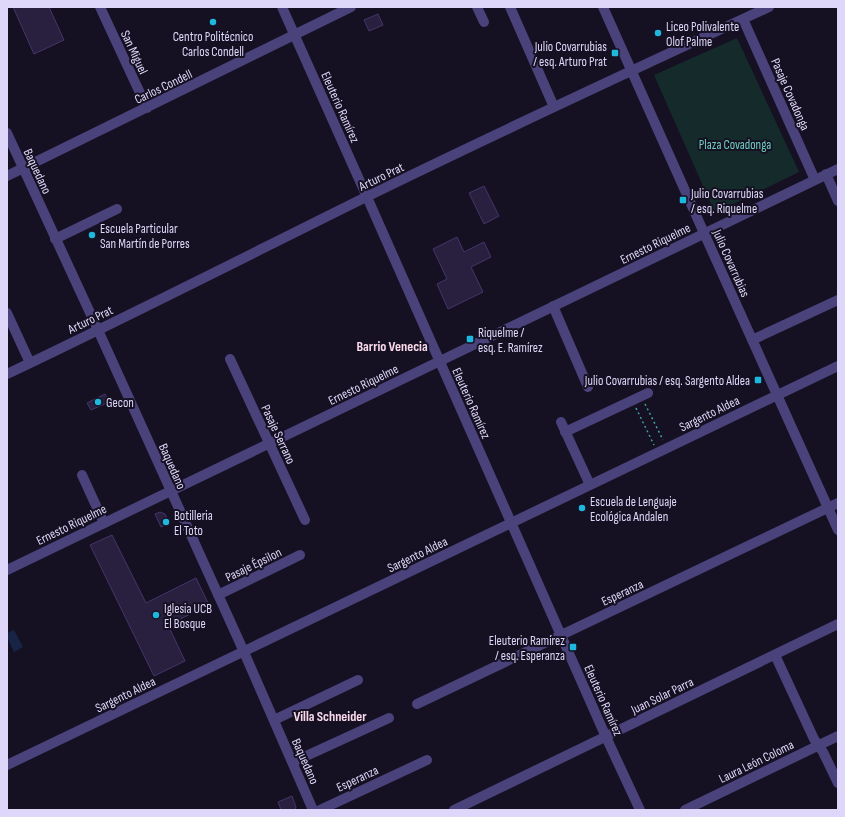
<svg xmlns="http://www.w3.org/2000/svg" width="845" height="817" font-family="'Sofia Sans Condensed',sans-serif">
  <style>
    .green { fill: #152a2b }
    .water { fill: #172446 }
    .building { fill: #292040; stroke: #443569 }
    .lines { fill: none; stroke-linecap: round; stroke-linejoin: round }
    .path { stroke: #3fa2a6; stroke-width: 1.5; stroke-dasharray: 2 3; stroke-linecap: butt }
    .minor { stroke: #4a427b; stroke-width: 10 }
    .poi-dot { fill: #1eb8de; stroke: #161122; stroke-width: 1.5 }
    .labels { text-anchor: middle; stroke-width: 4; stroke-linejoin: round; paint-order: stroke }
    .poi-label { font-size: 13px; fill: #dfd7fa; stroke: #161122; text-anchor: start }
    .street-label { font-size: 13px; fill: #dfd7fa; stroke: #161122 }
    .park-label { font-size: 13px; fill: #6dd0c1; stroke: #161122 }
    .neighbourhood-label { font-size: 14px; font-weight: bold; fill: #fad9eb; stroke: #161122 }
  </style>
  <rect width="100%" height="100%" fill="#161122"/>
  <!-- green -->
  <path class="green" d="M737,38L799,172L715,213L654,75Z"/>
  <!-- water -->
  <path class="water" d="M14,630L23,647L14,652L7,637V633Z"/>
  <!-- building -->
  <path class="building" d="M13,7H49L64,40L34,54Z
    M378,14L383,25L369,31L364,20Z
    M484,186L499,216L484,224L469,193Z
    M457,237L464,252L484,242L491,257L471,267L483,292L448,309L437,284L447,279L433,249Z
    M105,394L109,402L91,410L87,403Z
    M160,512L165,514L169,523L161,527L155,514Z
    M112,535L146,603L196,578L209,605L168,625L185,661L154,676L90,545Z
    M292,796L296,807L295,810H281L278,802Z"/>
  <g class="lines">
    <!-- path -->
    <path class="path" d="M645,404L663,440
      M636,408L654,445"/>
    <!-- minor -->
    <path class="minor" d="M100,7L147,108
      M282,7L367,197L606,737L640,810
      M477,7L484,22
      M510,7L554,107
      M603,7L704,233L838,530
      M743,19L815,180
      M7,133L98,330L240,643L313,810
      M826,174L838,201
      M7,176L351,7
      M55,239L117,209
      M553,306L588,387
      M7,313L30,363
      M752,340L838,300
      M230,359L305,520
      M7,374C125,318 241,259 358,201C494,134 631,71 769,7
      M561,422L590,485
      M565,432L648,393
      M82,475L104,523
      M7,570L838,169
      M218,595L300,555
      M775,655L814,739L823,752L838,783
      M417,704L838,503
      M274,720L358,680
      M293,762L389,718
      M7,765L838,366
      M320,810L427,760
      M454,810L838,624
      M685,810L838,736"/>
  </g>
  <!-- markers -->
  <g class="poi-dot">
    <circle cx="213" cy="22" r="4"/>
    <circle cx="658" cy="33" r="4"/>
    <rect x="611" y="49" width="8" height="8" rx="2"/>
    <rect x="679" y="196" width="8" height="8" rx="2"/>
    <circle cx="92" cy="235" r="4"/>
    <rect x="466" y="335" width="8" height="8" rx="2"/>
    <rect x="754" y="376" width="8" height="8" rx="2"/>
    <circle cx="98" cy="402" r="4"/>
    <circle cx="582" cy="508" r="4"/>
    <circle cx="166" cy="522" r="4"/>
    <circle cx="156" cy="615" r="4"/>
    <rect x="569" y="643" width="8" height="8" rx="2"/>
  </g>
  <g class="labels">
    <!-- poi labels -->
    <g class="poi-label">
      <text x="666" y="31">Liceo Polivalente<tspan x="666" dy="15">Olof Palme</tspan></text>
      <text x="213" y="41" text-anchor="middle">Centro Politécnico<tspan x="213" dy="15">Carlos Condell</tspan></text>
      <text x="607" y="51" text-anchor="end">Julio Covarrubias<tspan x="607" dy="15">/ esq. Arturo Prat</tspan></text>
      <text x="691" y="198">Julio Covarrubias<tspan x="691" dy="15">/ esq. Riquelme</tspan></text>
      <text x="100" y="233">Escuela Particular<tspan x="100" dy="15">San Martín de Porres</tspan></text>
      <text x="478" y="337">Riquelme /<tspan x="478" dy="15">esq. E. Ramírez</tspan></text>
      <text x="750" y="385" text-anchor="end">Julio Covarrubias / esq. Sargento Aldea</text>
      <text x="106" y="407">Gecon</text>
      <text x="590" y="506">Escuela de Lenguaje<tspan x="590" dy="15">Ecológica Andalen</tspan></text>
      <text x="174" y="520">Botilleria<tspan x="174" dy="15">El Toto</tspan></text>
      <text x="164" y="613">Iglesia UCB<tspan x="164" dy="15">El Bosque</tspan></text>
      <text x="565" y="645" text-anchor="end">Eleuterio Ramírez<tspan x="565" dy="15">/ esq. Esperanza</tspan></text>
    </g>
    <!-- street labels -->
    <g class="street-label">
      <text transform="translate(135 52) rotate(65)" y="5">San Miguel</text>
      <text transform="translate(163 86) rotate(-26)" y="5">Carlos Condell</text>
      <text transform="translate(791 94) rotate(66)" y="5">Pasaje Covadonga</text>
      <text transform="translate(341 107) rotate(66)" y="5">Eleuterio Ramírez</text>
      <text transform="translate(38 171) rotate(65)" y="5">Baquedano</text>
      <text transform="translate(381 176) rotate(-26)" y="5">Arturo Prat</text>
      <text transform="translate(655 243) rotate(-26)" y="5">Ernesto Riquelme</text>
      <text transform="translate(732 263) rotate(66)" y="5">Julio Covarrubias</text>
      <text transform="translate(90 319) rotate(-26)" y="5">Arturo Prat</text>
      <text transform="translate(363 384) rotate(-26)" y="5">Ernesto Riquelme</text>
      <text transform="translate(472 403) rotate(66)" y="5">Eleuterio Ramírez</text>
      <text transform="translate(709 413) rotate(-26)" y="5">Sargento Aldea</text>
      <text transform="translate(279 434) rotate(65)" y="5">Pasaje Serrano</text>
      <text transform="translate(173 466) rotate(66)" y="5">Baquedano</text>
      <text transform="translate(71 524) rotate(-26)" y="5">Ernesto Riquelme</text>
      <text transform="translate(417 554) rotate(-26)" y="5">Sargento Aldea</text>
      <text transform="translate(253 564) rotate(-26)" y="5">Pasaje Épsilon</text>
      <text transform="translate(622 592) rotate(-25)" y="5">Esperanza</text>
      <text transform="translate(125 694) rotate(-26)" y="5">Sargento Aldea</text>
      <text transform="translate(662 695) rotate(-26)" y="5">Juan Solar Parra</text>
      <text transform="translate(604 700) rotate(66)" y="5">Eleuterio Ramírez</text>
      <text transform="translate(306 761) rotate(66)" y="5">Baquedano</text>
      <text transform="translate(756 761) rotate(-26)" y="5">Laura León Coloma</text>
      <text transform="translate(357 778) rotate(-25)" y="5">Esperanza</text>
    </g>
    <!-- park labels -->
    <g class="park-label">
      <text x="735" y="149">Plaza Covadonga</text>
    </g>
    <!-- neighbourhood labels -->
    <g class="neighbourhood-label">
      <text x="392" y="351">Barrio Venecia</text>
      <text x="330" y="721">Villa Schneider</text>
    </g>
  </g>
  <!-- border -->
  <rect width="845" height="817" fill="none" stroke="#dfd7fa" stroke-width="16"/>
</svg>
